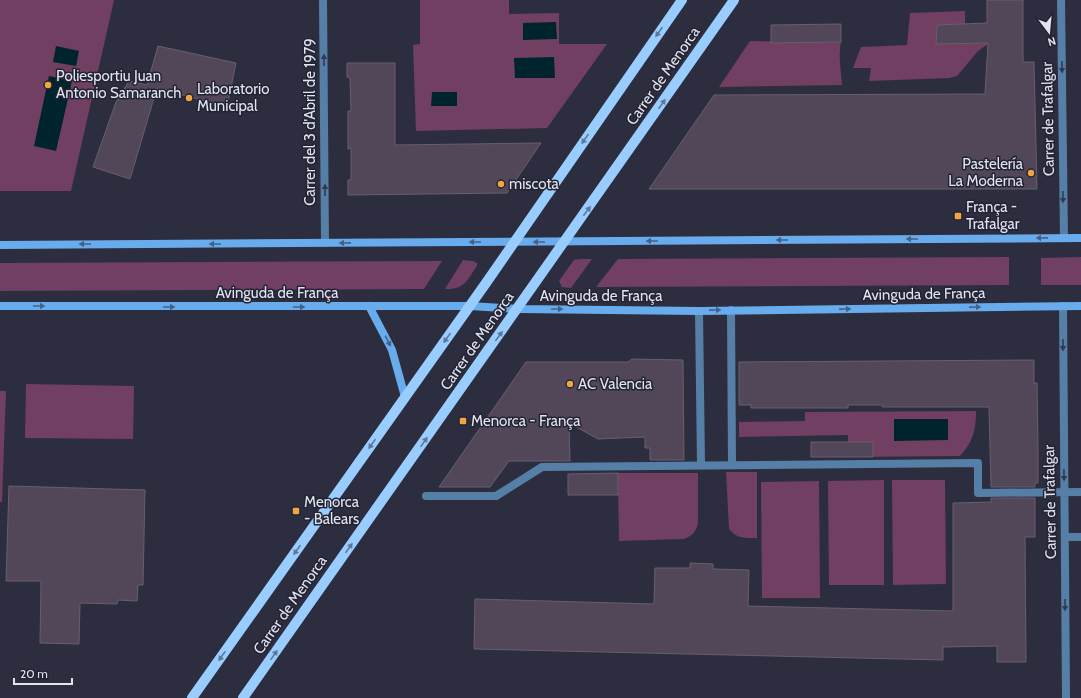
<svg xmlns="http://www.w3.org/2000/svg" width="1081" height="698" font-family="Cabin,sans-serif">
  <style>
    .green { fill: #703f61 }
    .water { fill: #00242d }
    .building { fill: #514759; stroke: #685e70 }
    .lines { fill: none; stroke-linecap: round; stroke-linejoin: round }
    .street { stroke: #567fa8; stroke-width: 8 }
    .secondary { stroke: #68aced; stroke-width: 8 }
    .primary { stroke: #9acdff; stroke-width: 10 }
    .oneway { fill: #5e789a }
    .oneway2 { fill: #2f3b52 }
    .oneway3 { fill: #426188 }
    .poi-dot { fill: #f1a540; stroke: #222435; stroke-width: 1.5 }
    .labels { text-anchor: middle; stroke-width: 3; stroke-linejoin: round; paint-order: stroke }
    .poi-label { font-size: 15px; fill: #e2e4ef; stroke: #222435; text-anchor: start }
    .street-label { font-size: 15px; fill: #e2e4ef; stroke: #222435 }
  </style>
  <rect width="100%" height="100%" fill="#2c2e3f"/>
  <!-- green -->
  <path class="green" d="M0,0H114L71,191H0Z
    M420,0H509V14L559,13V44H607L547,128L416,131L413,45L420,44Z
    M965,11V24L937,25L936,44L991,42L978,51L957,76L949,78L869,81L871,68H853L861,47L907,45L910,13Z
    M750,41L841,42C838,57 841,69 842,85L719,87Z
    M1009,257V285L596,287L618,259Z
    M1081,257V285H1041V258Z
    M580,259H592L571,288L562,287L559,281L574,260Z
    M463,260L473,261L477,263V266C466,281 466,289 445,289Z
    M442,261L424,289L0,291V263Z
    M26,384L134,386L133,439L25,438Z
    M0,391H6L2,502H0Z
    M976,411C976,430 973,442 960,456L848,457V435L739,437V422L805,421V412Z
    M726,472H757V538C745,538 737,539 729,529Z
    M618,473H698V523C696,532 692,536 684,539L619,541Z
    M884,480V585H829L828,481Z
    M892,480H945L946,584L893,585Z
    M819,481L820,598H762L761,482Z"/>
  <!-- water -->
  <path class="water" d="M556,22L557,39L523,40V23Z
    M56,46L79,51L76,66L53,62Z
    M554,57L555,78H515L514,58Z
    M49,76L72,81L56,151L34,146Z
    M432,92H457V106H431Z
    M894,419H948V440L894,441Z"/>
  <!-- building -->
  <path class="building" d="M987,0H1023V62H1034L1037,189H649L714,95L985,94L988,43L936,44L937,25L987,23Z
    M841,24V42L771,43V25Z
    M158,46L236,63L227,107L157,88L130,179L93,167L116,102L129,81L147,85Z
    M347,63H395V145L541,143L507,193L348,195V180H351V148L348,149V111H351L350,78L347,77Z
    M632,359L683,360L684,460H650V448H645V437L598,439L569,423L570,461H509L490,487H439L526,362H628Z
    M1034,360V383H1037L1038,447V483H1035V487H991L989,407H882V405H848V408H751V405H739V362Z
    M811,442H873V457H811Z
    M618,473V495H568V474Z
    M9,486L145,490L143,585H138L137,601L118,600L117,604L80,603L79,644L40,643L41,581H6Z
    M991,498H1035V537H1025L1026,662H997V646L943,647V660L474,649L475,599L654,604L655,568H690V563L713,564V569L749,570L748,606L953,611V503L991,502Z"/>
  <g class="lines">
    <!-- street -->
    <path class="street" d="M323,0L325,243
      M1061,0L1064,238
      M1063,306L1066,698
      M731,310L732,464
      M699,311L701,465
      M426,496H496L542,467L978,463V493L1081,492
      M1065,537H1081"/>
    <!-- secondary -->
    <path class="secondary" d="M0,245L1081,238
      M0,306H470L518,309L699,311L1081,306
      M369,306L392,350L405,397"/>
    <!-- primary -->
    <path class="primary" d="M192,698L486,283L682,0
      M243,698L734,0"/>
  </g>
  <!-- one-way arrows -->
  <defs><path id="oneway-solid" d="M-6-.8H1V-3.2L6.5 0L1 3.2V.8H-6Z"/></defs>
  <g class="oneway">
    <use href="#oneway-solid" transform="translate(659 32) rotate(125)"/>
    <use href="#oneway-solid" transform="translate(662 104) rotate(-55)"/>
    <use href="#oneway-solid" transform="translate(585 139) rotate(125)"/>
    <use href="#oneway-solid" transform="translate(587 211) rotate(-53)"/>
    <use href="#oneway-solid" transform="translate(499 336) rotate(-54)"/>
    <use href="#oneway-solid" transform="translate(447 338) rotate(125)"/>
    <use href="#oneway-solid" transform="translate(424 442) rotate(-55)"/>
    <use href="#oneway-solid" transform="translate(372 444) rotate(125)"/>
    <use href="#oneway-solid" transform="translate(349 548) rotate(-55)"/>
    <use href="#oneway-solid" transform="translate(297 550) rotate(125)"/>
    <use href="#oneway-solid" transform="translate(274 655) rotate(-55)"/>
    <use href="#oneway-solid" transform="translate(222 656) rotate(125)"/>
  </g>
  <g class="oneway2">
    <use href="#oneway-solid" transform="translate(324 60) rotate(-90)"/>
    <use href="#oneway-solid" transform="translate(1062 67) rotate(89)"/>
    <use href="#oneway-solid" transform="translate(325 190) rotate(-90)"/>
    <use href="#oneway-solid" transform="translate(1063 197) rotate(90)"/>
    <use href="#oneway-solid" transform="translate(1063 345) rotate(90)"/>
    <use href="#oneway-solid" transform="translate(1064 475) rotate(89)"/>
    <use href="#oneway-solid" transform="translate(1065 605) rotate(90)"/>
  </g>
  <g class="oneway3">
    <use href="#oneway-solid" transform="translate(1042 238) rotate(179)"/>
    <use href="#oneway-solid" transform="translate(912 239) rotate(180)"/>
    <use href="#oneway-solid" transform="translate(782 240) rotate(180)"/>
    <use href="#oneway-solid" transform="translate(652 241) rotate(180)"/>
    <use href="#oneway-solid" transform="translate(475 242) rotate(180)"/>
    <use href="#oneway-solid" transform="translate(539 242) rotate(-180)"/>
    <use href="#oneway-solid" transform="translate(345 243) rotate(179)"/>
    <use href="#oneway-solid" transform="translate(85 244) rotate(180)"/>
    <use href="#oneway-solid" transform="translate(215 244) rotate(180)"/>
    <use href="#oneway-solid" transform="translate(39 306)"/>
    <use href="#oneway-solid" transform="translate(169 307)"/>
    <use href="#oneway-solid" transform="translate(299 307)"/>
    <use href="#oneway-solid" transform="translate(975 307) rotate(-1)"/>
    <use href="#oneway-solid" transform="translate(557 309)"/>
    <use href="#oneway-solid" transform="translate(845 309) rotate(-1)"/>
    <use href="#oneway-solid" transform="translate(715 310) rotate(-1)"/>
    <use href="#oneway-solid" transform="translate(388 341) rotate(62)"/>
  </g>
  <!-- markers -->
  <g class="poi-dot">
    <circle cx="48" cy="85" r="4"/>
    <circle cx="189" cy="98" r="4"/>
    <circle cx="1031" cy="173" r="4"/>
    <circle cx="501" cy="184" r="4"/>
    <rect x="954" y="212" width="8" height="8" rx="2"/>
    <circle cx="570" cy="384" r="4"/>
    <rect x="459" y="417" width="8" height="8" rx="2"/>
    <rect x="292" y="507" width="8" height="8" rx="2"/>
  </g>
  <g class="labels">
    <!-- poi labels -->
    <g class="poi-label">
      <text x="56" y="81">Poliesportiu Juan<tspan x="56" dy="17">Antonio Samaranch</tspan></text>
      <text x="197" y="94">Laboratorio<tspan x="197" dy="17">Municipal</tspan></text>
      <text x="1023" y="169" text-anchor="end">Pastelería<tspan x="1023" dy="17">La Moderna</tspan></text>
      <text x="509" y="189">miscota</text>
      <text x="966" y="212">França -<tspan x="966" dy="17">Trafalgar</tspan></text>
      <text x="578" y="389">AC Valencia</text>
      <text x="471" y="426">Menorca - França</text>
      <text x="304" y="507">Menorca<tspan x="304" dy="17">- Balears</tspan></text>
    </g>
    <!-- street labels -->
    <g class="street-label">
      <text transform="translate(663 76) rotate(-55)" y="5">Carrer de Menorca</text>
      <text transform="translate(1048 119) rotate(-91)" y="5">Carrer de Trafalgar</text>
      <text transform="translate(310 122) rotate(-90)" y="5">Carrer del 3 d'Abril de 1979</text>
      <text x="277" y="298">Avinguda de França</text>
      <text transform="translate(924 294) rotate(-1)" y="5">Avinguda de França</text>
      <text x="601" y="301">Avinguda de França</text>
      <text transform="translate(477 341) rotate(-55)" y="5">Carrer de Menorca</text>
      <text transform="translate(1050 502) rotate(-91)" y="5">Carrer de Trafalgar</text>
      <text transform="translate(290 605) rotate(-55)" y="5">Carrer de Menorca</text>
    </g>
  </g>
  <!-- north arrow -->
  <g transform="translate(1049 32) rotate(164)" stroke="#222435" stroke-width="3" paint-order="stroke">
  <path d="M0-3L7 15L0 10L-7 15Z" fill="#e2e4ef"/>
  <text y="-6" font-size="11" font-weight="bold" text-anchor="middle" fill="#e2e4ef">N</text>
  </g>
  <!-- scale -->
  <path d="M14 678v6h58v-6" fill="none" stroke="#e2e4ef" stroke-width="2"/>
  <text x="20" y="678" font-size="12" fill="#e2e4ef" stroke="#222435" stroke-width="3" paint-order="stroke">20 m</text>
</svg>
